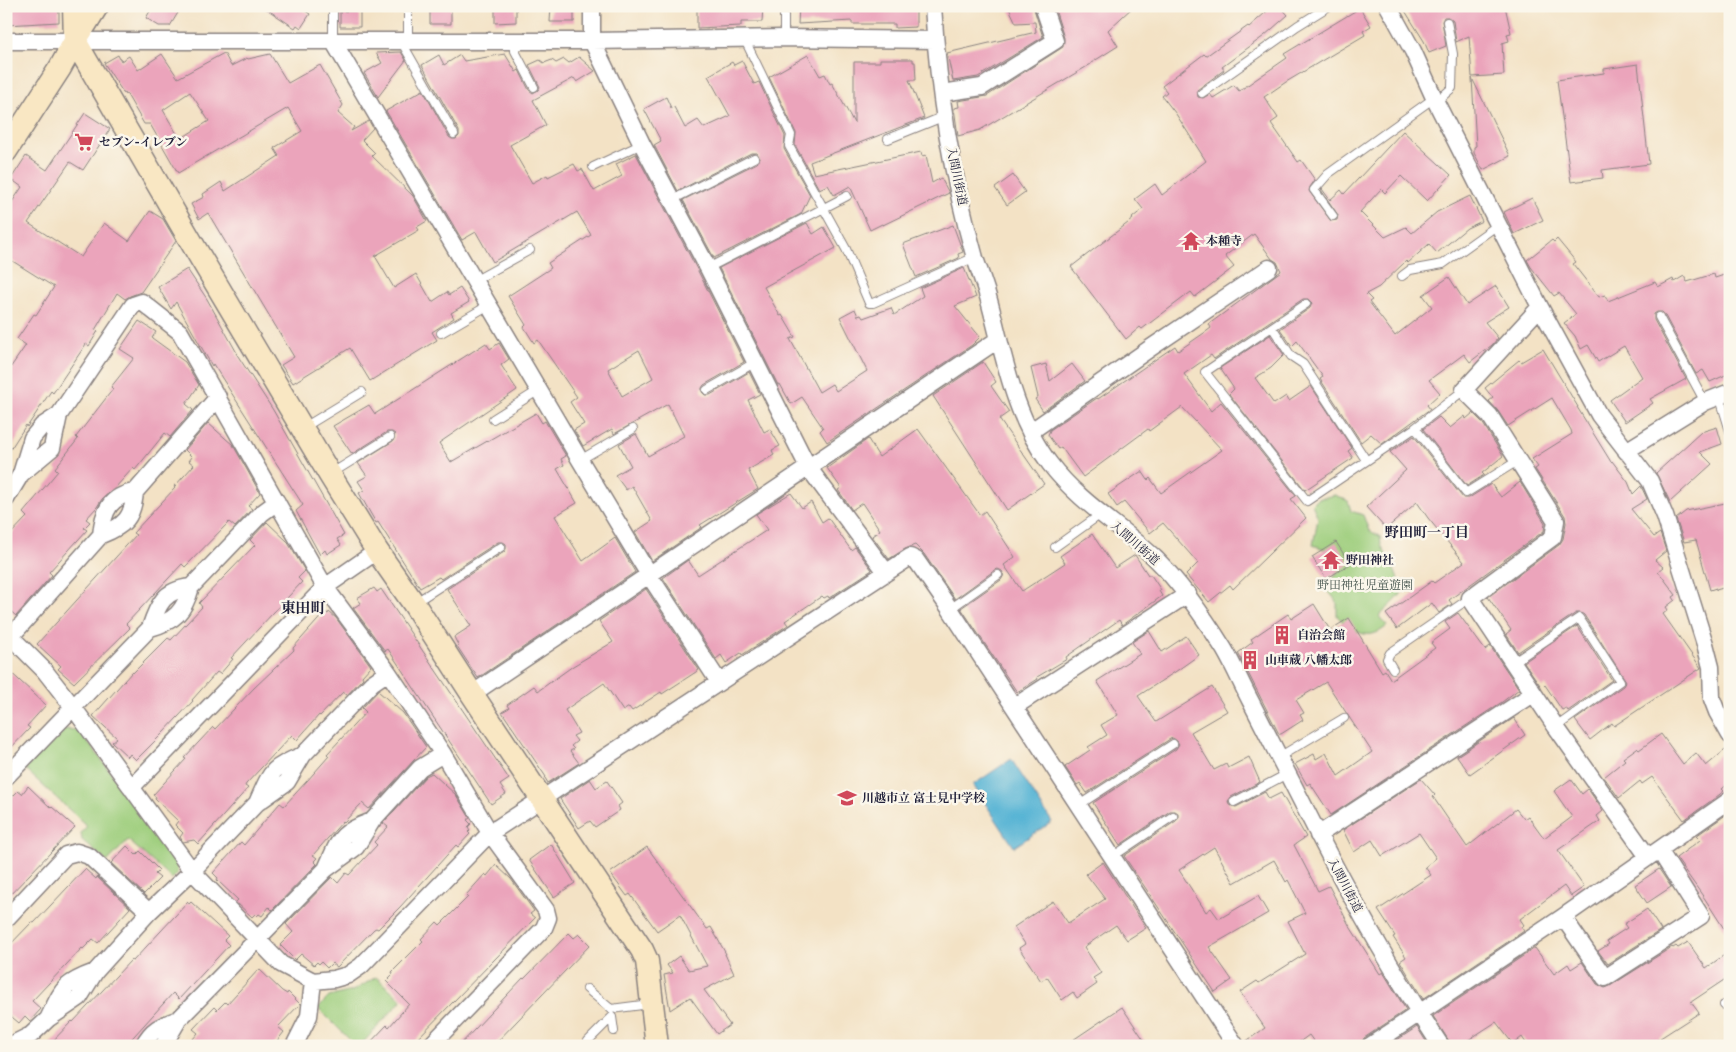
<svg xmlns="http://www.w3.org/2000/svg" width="1736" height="1052" font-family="'Libre Caslon Text','Noto Serif JP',serif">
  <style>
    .green { fill: #9ece7d; stroke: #60785c }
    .water { fill: #55b3d4; stroke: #3c6a88 }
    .building { fill: #eba4bb; fill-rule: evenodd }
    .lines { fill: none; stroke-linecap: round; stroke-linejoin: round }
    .lane-casing { stroke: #8a8280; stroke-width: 10 }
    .street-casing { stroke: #8a8280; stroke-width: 19 }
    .secondary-casing { stroke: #8a8280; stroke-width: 25 }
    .lane { stroke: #fff; stroke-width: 8 }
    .street { stroke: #fff; stroke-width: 16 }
    .secondary { stroke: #f9e7c3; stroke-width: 22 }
    .labels { text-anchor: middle; stroke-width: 5; stroke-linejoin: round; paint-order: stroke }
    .poi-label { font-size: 12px; font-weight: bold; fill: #22223b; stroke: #fbf7ec; text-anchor: start }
    .street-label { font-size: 12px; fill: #22223b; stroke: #fbf7ec }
    .park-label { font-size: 12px; fill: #47564f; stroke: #fbf7ec }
    .neighbourhood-label { font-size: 14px; font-weight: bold; fill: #22223b; stroke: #fbf7ec }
    .quarter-label { font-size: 15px; font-weight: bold; fill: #22223b; stroke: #fbf7ec }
  </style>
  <rect width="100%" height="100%" fill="#fbf7ec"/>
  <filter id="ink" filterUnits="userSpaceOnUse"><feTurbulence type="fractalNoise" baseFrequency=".02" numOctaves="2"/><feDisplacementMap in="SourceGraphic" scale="10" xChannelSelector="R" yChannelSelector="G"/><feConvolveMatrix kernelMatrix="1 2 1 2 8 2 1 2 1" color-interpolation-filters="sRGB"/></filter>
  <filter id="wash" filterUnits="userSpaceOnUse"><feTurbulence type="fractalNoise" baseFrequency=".0096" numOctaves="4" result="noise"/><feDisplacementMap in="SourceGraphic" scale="20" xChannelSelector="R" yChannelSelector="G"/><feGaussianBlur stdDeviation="1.12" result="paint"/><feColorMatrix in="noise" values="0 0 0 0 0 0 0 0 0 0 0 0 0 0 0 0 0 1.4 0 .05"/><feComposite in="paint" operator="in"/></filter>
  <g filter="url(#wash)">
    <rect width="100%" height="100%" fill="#f3e2c5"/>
    <!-- green -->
    <path class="green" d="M1335,495L1348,501L1351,511L1363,515L1369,531L1380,536L1381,545L1404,589C1398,601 1388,606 1380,616L1387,626C1368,643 1352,631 1337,616V602L1325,587L1335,576L1340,566L1330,551L1313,545L1318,518L1312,504L1317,499Z
      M63,729L79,730L178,862L177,874L172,879L128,840L107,862L82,840L81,833L87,826L25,769Z
      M376,977L402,1000L360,1046H356L318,1008L329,997L355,990Z"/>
    <!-- water -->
    <path class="water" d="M1011,759L1052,822L1014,847L973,785Z"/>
    <g id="blocks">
      <!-- building -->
      <path class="building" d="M6,6H59V22L6,25Z
        M153,6H182L170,26H159L146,18Z
        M262,6H298L310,14L301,28L297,25L295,28Z
        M430,6H451V24H430Z
        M495,6H516V22L495,23Z
        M551,6H574V22H550Z
        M697,6H763L762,22H741V26L697,28Z
        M799,6H916V27L895,28V24H852V21L798,24Z
        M1008,6H1033L1043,37L978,77L953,81L947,53L1036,32L1035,22L1016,23Z
        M1054,6H1134L1108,30L1118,46L1091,63V64L980,130L958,136L954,108L959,107L958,101L987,96L1063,47L1064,38Z
        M1273,6H1280L1288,15L1264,36L1222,67L1224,70L1197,90L1198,97L1203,98L1210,94L1213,98L1234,85L1239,91L1287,58L1284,54L1360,8L1371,26L1363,31L1365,35L1286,82L1264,97L1278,118L1271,123L1298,162L1301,160L1315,180L1310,187L1309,191L1331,221L1337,220L1338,215L1321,190L1322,189L1330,200L1341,190L1344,194L1403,131L1451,175L1427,201L1401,176L1385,193L1381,189L1360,212L1385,237L1406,227L1412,233L1437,212L1470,196L1482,221L1467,228L1437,253L1429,244L1408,263L1406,261L1379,287L1366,294L1372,300L1369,302L1395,336L1432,307L1423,295L1449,277L1467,305L1496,286L1509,307L1485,322L1498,338L1492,345L1470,362L1464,354L1429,380L1440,393L1427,405L1430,409L1382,444L1371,434L1361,442L1320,379L1323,377L1297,341L1292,346L1280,329L1310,308L1312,303L1308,299H1303L1214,359L1211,355L1184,374L1211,411L1221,402L1296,496L1291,499L1306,518L1233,589L1230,585L1209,602L1186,575L1198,563L1163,523L1150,533L1124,502L1117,507L1108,494L1142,471L1148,480L1150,478L1161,493L1222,450L1182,407L1149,431L1148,429L1083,477L1061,447L1058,449L1048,435L1050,430L1097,398L1098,399L1175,346L1178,351L1207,331L1211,328L1209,324L1281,271L1277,262L1272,259L1254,234L1225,256L1234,267L1195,297L1191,292L1142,329L1140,327L1126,339L1071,267L1133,219L1132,218L1143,209L1135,199L1155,184L1162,195L1206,161L1176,114L1162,96L1167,92L1162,86L1204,54L1206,56L1248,26L1249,27Z
        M1402,6H1505L1511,33L1507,34L1509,41L1502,43L1504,75L1472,77L1469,36L1456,42L1453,21L1448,17H1444L1442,21L1446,46L1429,53L1424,41Z
        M340,11H360V27H340Z
        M401,52L406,60L378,97L364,73L382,63L376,53Z
        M224,53L231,66L247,58L248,59L270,54L288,83L320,65L343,105L338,113L354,127L351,131L369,121L373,128L362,140L375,153L372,156L413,196L427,221L417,227L419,230L375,256L394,288L416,274L432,302L447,292L449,295L460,288L469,302L451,313L454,318L432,332L437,340L370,381L350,348L293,383L281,365L294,357L208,213L199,219L191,204L204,197L203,194L221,182L225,191L279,156L274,148L302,131L288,108L178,173L150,124H144L126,93L124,94L104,63L118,55L121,61L129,56L138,70L162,54L178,78ZM190,92L209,121L180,139L163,110Z
        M505,54L516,72L519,70L529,90L533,93L538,90L540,87L529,65L540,60L544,63L552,60L556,63L564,59L569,63L579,57L595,71L577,82L574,78L533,100L546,125L510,145L532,183L547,175L548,177L574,164L578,171L582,169L594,191L622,176L616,164L636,154L699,273L744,362L704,385L702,388V392L705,395H710L749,372L760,394L748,400L764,432L770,429L780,446L772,450L774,455L748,470L758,489L700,525L702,527L652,561L635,532L652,521L632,486L626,490L615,475L631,466L619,444L636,434L648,456L684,436L668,404L614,434L612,429L583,446L574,430L584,424L570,402L577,397L538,340L534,343L524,327L526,325L508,296L551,268L548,263L591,235L577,212L493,262L476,232L462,240L386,111L423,90L449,137L452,139H456L459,136V131L422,65L439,55L444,65L460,55L464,61ZM639,350L653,378L622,396L608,369Z
        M808,55L820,76L825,74L830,84L832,83L854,123V62H880V59H913V62H915L916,80H909L924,118L810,162L814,174L921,152L922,156L926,155L932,183L941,178L949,193L883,225L882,224L870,230L850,186L834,195L828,185L819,189L795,145L796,133L769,77Z
        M742,61L754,84L759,82L785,136L784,149L810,195L801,214L714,258L683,200L757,163L759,161V156L757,153H751L678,191L654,145L661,141L644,109L666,97L671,108L674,107L685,128L698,120L704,128L730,116L708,76L732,62L734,65Z
        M1638,64L1649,164L1602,170L1603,178L1571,182L1557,80L1604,73V69Z
        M1472,78L1510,156L1483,170L1474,153V147L1476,146Z
        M85,113L110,129L83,170L70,162L28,223L81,257L104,223L129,241L150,211L163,219L176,241L141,292L130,296L125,299L117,293L95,330L98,331L89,346L86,344L53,393L51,391L27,427L26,425L6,456V374L26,345L17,339L34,314L36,315L54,287L6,257V211L22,187L11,179L26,156L47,170Z
        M1013,175L1025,192L1007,205L995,188Z
        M1532,198L1543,220L1514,234L1504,212Z
        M807,223L813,234L824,227L836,248L764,287L780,316L782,315L795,337L790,339L819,392L832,384L836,391L867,371L840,317L855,309L858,316L861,315L863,318L891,308L894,315L923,296L920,288L964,268L976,297L955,306L980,337L972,345L827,442L820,431L823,428L802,397L791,404L780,384L778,385L719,268Z
        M953,225L963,252L958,254L959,258L916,277L903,244Z
        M1557,239L1576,262L1573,264L1599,297L1605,295L1608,301L1655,282L1658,287L1673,279L1674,282L1684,276L1687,282L1714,274L1715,278L1730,273V373L1710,382L1703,370L1696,374L1664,314L1662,312H1657L1654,314V320L1686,379L1650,399L1653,403L1625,422L1610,400L1642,377L1624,346L1598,362L1588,345L1581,349L1575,336L1564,323L1576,314L1559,293L1554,296L1531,267L1527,260L1552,240L1554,242Z
        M187,269L207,299L237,353H236L273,410L344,535L337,539L341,545L327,554L325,550L320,555L296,511L303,505L213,364L212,366L176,302L171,309L158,287Z
        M139,321L156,332L152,338L185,362L199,385L186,404L193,410L170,437L165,433L135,470L133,468L115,488L102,499L97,507L86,519L90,522L84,528L87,530L49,572L52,575L16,616L6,607V539L27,517L23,513L58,471L55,468L78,439L76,437L113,389L111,387L134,358L120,349Z
        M1270,335L1284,355L1271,368L1255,378L1274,404L1286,396L1289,401L1311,386L1352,448L1348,451L1353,458L1305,490L1229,394L1234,389L1220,368Z
        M486,343L490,349L499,343L509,359L501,365L517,390L439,443L451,462L536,413L542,423L545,421L566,456L561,459L564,465L557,469L577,503L555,516L583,561L615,538L635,572L478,678L457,646L458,645L454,637L471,626L447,589L504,552L506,549V544L503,542H498L441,579L439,577L420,588L378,522L376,523L359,493L364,490L358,481L367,476L358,463L393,441L395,434L392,432H387L352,454L333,426L369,405L375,414Z
        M1543,349L1578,407H1577L1611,462L1612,461L1628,482L1633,494L1641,486L1647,499L1631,509L1654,537L1660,533L1666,551L1655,560L1663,567L1658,571L1676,595L1673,597L1675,600L1666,607L1668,610L1663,614L1701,668L1614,726L1612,723L1590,740L1575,720L1623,686L1626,681L1584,615L1581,613H1576L1518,652L1506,634L1511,630L1488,597L1559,545L1563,539L1566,523L1565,516L1535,469L1538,467L1532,459L1572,434L1571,430L1552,398L1508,426L1498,411L1489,401L1493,398L1485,388L1519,360L1521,362Z
        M983,362L996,382L991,386L1009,412L999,419L1044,484L1007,510L933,396Z
        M1046,364L1050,381L1072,364L1085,381L1043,411L1035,399L1038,397L1031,368Z
        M1473,413L1482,422L1503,456L1482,473L1484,475L1467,486L1423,429L1439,417L1450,428L1465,416L1466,419Z
        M208,423L233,445L260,493L248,506L252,509L235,527L229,522L185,567L182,564L126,624L130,628L74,683L58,669L61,666L37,644L136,535L133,533L175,488L174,487L194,465L189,461L192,457L185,450Z
        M1717,427L1722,444L1700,452L1712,464L1670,502L1656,473L1701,432Z
        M918,429L980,515L985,511L1015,557L1004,565L1022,591L1065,563L1060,556L1092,534L1115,568L1135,555L1148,575H1151L1161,590L1159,591L1162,596L1122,625L1119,620L1066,657L1067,659L1037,677L1038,679L1017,692L961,608L1001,580L1004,575L1002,571L998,569L995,570L955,599L924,554L915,545L905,549L889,559L872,536L880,530L862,503L852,510L838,490L841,488L827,468L868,439L879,457Z
        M1414,436L1463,498H1469L1491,484L1501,497L1520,482L1545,523L1544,531L1449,600L1452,604L1439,613L1432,603L1397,629L1386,614L1432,581L1434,583L1464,562L1428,518L1417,502L1386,529L1366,507L1406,470L1390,452Z
        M791,493L802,508L811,502L822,522L828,518L851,550L855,547L872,570L829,598L828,596L824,598L822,596L785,621L788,625L742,655L741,653L726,663L721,655L716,659L663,578L688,560L698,575L767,530L756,514Z
        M1730,502V586L1716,590V588L1710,590L1696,540L1684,542L1676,519L1686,511Z
        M267,522L287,541L305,571L298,578L302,582L231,658L233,659L220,674L217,672L192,700L193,701L163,733L136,760L130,754L128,757L112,742L117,738L93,716L132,672L133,673L168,638L171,640L202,607L199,603L255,545L250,540Z
        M1336,542L1350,564L1326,579L1312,557Z
        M374,588L377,592L381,589L509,779L500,785L506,794L491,804L388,649L385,651L353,608L361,603L357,598Z
        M646,589L699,670L662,694L661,692L632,711L629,707L623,711L604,683L565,710L579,733L573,736L577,741L571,746L574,749L570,751L579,763L548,783L545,778L546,777L502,712L509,708L507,705L534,686L538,691L573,666L613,642L599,621Z
        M1314,604L1330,630L1349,618L1382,672L1385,670L1391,680L1435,648L1431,643L1450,629L1445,622L1458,613L1485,650L1490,646L1519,689L1502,702L1331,815L1310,783L1307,785L1295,764L1314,754L1316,759L1326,753L1338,776L1372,752L1326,682L1296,700L1304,713L1300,715L1303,720L1281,734H1279L1238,653L1253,642L1251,639L1288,614L1291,619Z
        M325,612L328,614L329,612L336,618L371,666L362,676L363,678L347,695L343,692L320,716L319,715L297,740L292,735L246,784L245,786L248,788L198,844L194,840L183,842L180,837L183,833L175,825L178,821L155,799L156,797L153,795L186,759L184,758L213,727L215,729L254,688L294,650L293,648Z
        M1577,626L1612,680L1568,711L1566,708L1562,710L1545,685L1542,688L1524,662Z
        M1149,631L1162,652L1186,636L1199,655L1175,672L1138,696L1156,722L1212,687L1227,711L1191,732L1214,770L1226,764L1228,768L1249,757L1260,782L1231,797L1228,801L1229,805L1236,807L1265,792L1269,799L1281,793L1306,837L1294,845L1318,891L1329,886L1349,925L1380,974L1383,972L1406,1010L1364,1038L1360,1046H1317L1309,1035L1294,1046H1246L1245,1042L1265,1028L1240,992L1257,981L1259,983L1305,954L1288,921L1305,913L1288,880L1286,882L1274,860L1234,883L1214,847L1179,870L1206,912L1211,908L1219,919L1258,896L1268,913L1209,947L1232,980L1215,992L1124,856L1176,821L1178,818V813L1175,811H1170L1120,845L1093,803L1176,749L1179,744L1177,741L1173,738L1170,739L1087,793L1080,783L1077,785L1065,767L1090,750L1088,747L1107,735L1101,725L1118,715L1097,681L1140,654L1132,642Z
        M6,668L46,705L27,726L30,728L6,753Z
        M378,691L403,713L426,747L369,809L362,803L344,822L343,821L313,855L317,858L314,861L317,864L272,910L269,907L262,916L259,914L257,916L255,914L252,917L236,902L238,900L217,880L218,878L213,873L241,842L244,845L280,803L284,806L307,781L329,756L327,754L366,712L362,708Z
        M1514,718L1525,735L1470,774L1457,756Z
        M1661,734L1683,764L1696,753L1706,766L1730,746V782L1722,789L1724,791L1715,798L1684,820L1652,777L1642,784L1640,781L1619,798L1604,777L1625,760L1623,758L1637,748L1639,750Z
        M432,773L456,795L470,818L467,820L471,824L468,827L470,830L468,832L470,834L458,847L456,845L400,907L378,929L376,928L374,929L337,967L332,963L327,968L321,962L319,964L317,962L314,965L301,954L295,960L280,945L293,932L286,924L332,877L338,883L346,873L349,875L377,845L374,842L388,827L383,823L426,776Z
        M590,779L596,788L607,781L622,803L618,806L620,810L595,827L590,821L579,828L560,799Z
        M1421,779L1435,795L1433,797L1467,847L1516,809L1524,819L1528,816L1544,838L1572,817L1554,791L1571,779L1582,794L1588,789L1603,811L1597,816L1600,821L1558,850L1584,887L1571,896L1564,886L1520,919L1524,925L1521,927L1524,931L1423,999L1400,961L1406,957L1393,937L1395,936L1378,910L1431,875L1425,867L1436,858L1419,833L1382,856L1372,840L1354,852L1343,830Z
        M28,786L51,808L52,807L75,827L6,899V803L18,791L22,794Z
        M1727,814L1730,817V938L1705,899L1676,858L1700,840L1696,836Z
        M551,844L575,883L554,897L529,860Z
        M127,846L136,855L140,851L159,870L155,874L160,878L144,894L111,863Z
        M647,847L707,929L711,927L726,954H725L734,974L704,990L730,1025L717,1034L690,997L670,1010L664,975L673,973L667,965L679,956L689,970L707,966L680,915L657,931L630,894L627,896L610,873Z
        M1103,862L1146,928L1127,940L1116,925L1084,947L1101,973L1093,978L1097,984L1077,998L1073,992L1062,1000L1047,977L1041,981L1019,948L1025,944L1014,927L1053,901L1068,923L1105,899L1086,874Z
        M496,865L511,879L534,911L530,914L535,918L412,1044L407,1040L401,1046H367L387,1025L389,1027L409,1004L386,981L393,974L392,972L423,941L421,939L437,922L440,925L468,897L466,895L485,874L487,876Z
        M85,869L96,879L97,877L130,908L98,943L93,939L83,949L82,948L32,1001L41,1009L30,1021L25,1016L19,1023L6,1012V949L32,922L34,923Z
        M1659,869L1671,887L1647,903L1635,885Z
        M188,902L189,904L191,902L228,936L224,940L229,945L179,999L173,993L125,1046H48L72,1021L73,1022L131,960L133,961Z
        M1647,909L1661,930L1608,964L1598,951L1609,944L1607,941L1627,928L1624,924Z
        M569,933L574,938L579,934L590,945L493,1046H459L523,978L524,979Z
        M1688,942L1706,968L1730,951V976L1691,1002L1699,1013L1648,1046H1528L1522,1037L1513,1044L1496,1022L1459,1046H1451L1449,1041L1433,1016L1535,948L1554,974L1568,964L1571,969L1582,962L1597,984L1605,988L1610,986L1672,947L1673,948L1676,946L1678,948Z
        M259,969L282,991L287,994L288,992L300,1004L278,1027L284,1032L273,1046H187L198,1033L193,1029L214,1007L217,1010L225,1002L227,1004Z
        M1122,1007L1148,1046H1064Z
        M1417,1027L1429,1046H1388Z"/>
    </g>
  </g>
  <g filter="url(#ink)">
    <use href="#blocks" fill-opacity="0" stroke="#8a8280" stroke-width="1"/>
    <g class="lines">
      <!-- lane casing -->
      <g class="lane-casing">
        <path id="lane" d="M333,6V41
          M744,38L791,135L789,146L846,249L869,303H873L975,257
          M784,38V6
          M401,41L454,134
          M408,41V6
          M515,41V51L534,87
          M1202,93L1297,26L1329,6
          M1436,102L1452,88L1453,54L1447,22
          M888,139L945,116
          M593,167L642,144
          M672,200L754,158
          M1333,216L1314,190L1328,174L1434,98
          M708,268L847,196
          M1402,276L1410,270L1443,264L1499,224
          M474,281L530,250
          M1659,317L1705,402
          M1272,327L1306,304
          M441,333L489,305
          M707,390L754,363
          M1719,395L1730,431
          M493,419L539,390
          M303,428L362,392
          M1415,428L1466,493L1519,460
          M580,460L633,429
          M1366,460L1303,364L1291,356L1272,327L1205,372L1307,501L1415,428L1464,390
          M332,473L390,437
          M1055,547L1101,514
          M416,602L501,547
          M950,609L998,575
          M1514,662L1579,618L1620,681L1556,727
          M1393,669L1387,659L1390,653L1470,598
          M1279,757L1344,718
          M1234,802L1287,774
          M1079,805L1173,744
          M1112,857L1173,816
          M587,989L611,1009L650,1004
          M1724,1005L1730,1001
          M588,1041L612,1017L614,1031"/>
      </g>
      <!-- street casing -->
      <g class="street-casing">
        <path id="street" d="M592,6V41L642,144L708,268L808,467L886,572
          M933,6C938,91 952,177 975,258C980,273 986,288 990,304C1004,357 1015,419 1050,464C1079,502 1122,527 1156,559C1183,586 1204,617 1224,649C1234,666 1242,685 1251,702C1269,737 1287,773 1305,808C1346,890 1391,970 1441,1046
          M1388,6L1413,51L1436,102L1540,307
          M6,41H592L784,38L935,40
          M333,41L580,460L649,575L719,682
          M942,93L982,87L1055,41L1043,6
          M59,415L52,448L21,474L32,438L42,426L59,415L133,305L142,302L180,332L325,587L388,672L443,754L490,833L546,910L548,918L544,928L430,1046
          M1030,432L1152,347L1269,268
          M1626,451L1705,402L1730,392
          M135,492L218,397
          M6,499L21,474
          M191,587C164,590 158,604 150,628C175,621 184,612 191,587L262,513L277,502
          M6,632L44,670L73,707L192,871L281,964L313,981L334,979L348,975L361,966L490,833L910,557L916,560L950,609L1236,1046
          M6,642L101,535C125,526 133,517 135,492C110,496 103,511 101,535
          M472,694L999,339
          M1014,707L1188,594
          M303,755C270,768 271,772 257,803L287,782L303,755L372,683L388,672
          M6,777L150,628
          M131,788L325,587L377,551
          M372,821C339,833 340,838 326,869L356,847L372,821L420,768L443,754
          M1318,835L1533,694
          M1648,857L1556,727L1470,598L1553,537L1556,521L1490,416L1464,390L1540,307L1599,415L1650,481L1665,516L1705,644L1711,667L1712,699L1717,712L1730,735
          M1563,917L1605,978L1701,916L1659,850
          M6,919L66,855L77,852L89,856L149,912
          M95,972C62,984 63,989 48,1019L79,998L95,972L149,912L192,871L257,803
          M9,1046L31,1035L48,1019
          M143,1046C152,1028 162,1025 179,1019
          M163,1046L179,1019L326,869
          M294,1046L309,1016L313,981
          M1370,1046L1563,917L1730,800"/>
      </g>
      <!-- secondary casing -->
      <g class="secondary-casing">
        <path id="secondary" d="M74,6L75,41L196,250L330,475L377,551L414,604L472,694L642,950L647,961L657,1046
          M6,151L60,68L75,41L97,6"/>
      </g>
      <!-- lane -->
      <use href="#lane" class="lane"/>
      <!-- street -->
      <use href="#street" class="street"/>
      <!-- secondary -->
      <use href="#secondary" class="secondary"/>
    </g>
  </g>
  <!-- icons -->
  <defs>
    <g id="supermarket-bare" transform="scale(1.5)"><path d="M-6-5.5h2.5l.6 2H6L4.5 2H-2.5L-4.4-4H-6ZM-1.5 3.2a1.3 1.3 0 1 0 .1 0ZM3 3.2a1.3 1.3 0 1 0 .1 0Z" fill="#d1495b" stroke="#fbf7ec" stroke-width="2.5" paint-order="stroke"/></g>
    <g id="temple-bare" transform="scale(1.5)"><path d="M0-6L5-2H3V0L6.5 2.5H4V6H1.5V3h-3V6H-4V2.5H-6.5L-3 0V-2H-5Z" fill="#d1495b" stroke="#fbf7ec" stroke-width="2.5" paint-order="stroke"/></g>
    <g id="building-bare" transform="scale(1.5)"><path d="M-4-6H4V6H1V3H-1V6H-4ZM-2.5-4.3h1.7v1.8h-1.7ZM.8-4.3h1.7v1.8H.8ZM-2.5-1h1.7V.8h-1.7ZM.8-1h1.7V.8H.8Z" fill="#d1495b" stroke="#fbf7ec" stroke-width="2.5" paint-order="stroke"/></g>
    <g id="school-bare" transform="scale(1.5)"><path d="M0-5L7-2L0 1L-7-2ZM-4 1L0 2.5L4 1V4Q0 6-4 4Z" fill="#d1495b" stroke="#fbf7ec" stroke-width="2.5" paint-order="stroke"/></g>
  </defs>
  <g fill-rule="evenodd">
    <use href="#supermarket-bare" x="84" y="142"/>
    <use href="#temple-bare" x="1191" y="241"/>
    <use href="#temple-bare" x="1331" y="560"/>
    <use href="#building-bare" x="1282" y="635"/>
    <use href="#building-bare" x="1250" y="660"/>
    <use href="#school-bare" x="847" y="798"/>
  </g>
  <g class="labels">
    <!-- poi labels -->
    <g class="poi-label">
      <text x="99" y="146">セブン-イレブン</text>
      <text x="1206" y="245">本種寺</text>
      <text x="1346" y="564">野田神社</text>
      <text x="1297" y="639">自治会館</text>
      <text x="1265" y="664">山車蔵 八幡太郎</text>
      <text x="862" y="802">川越市立 富士見中学校</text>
    </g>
    <!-- street labels -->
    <g class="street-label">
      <text transform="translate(957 176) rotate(78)" y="4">入間川街道</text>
      <text transform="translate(1135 543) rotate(41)" y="4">入間川街道</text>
      <text transform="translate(1345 885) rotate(62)" y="4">入間川街道</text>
    </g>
    <!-- park labels -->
    <g class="park-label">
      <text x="1365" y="589">野田神社児童遊園</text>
    </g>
    <!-- neighbourhood labels -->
    <g class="neighbourhood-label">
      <text x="1427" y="537">野田町一丁目</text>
    </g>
    <!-- quarter labels -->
    <g class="quarter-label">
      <text x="303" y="613">東田町</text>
    </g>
  </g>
  <!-- margin -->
  <rect width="1736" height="1052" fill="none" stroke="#fbf7ec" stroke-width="25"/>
</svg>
